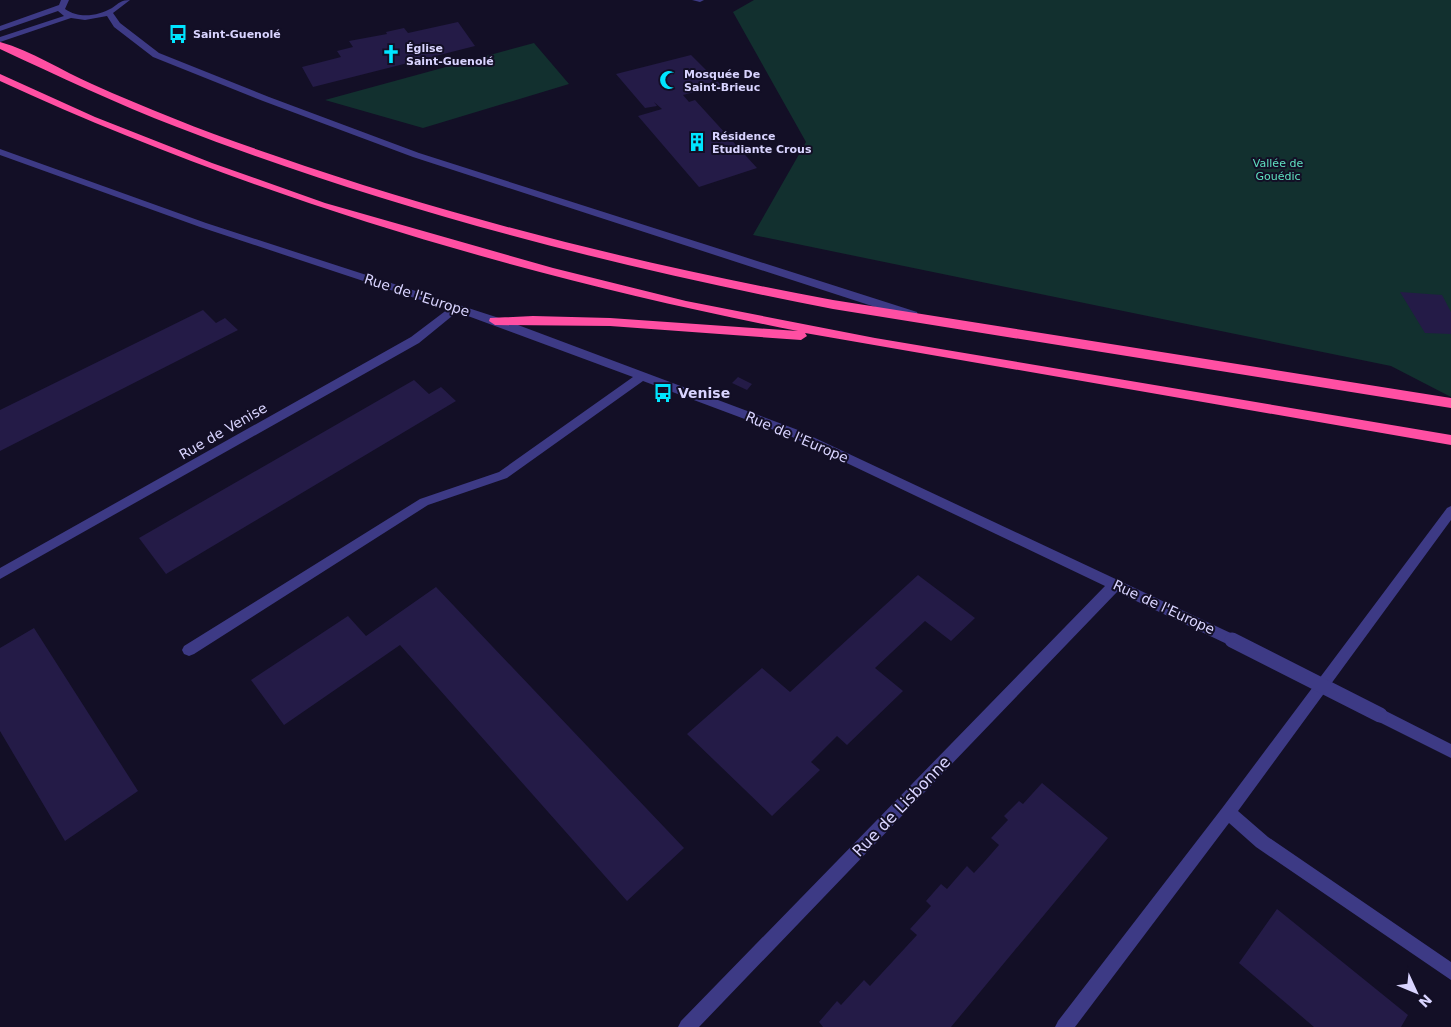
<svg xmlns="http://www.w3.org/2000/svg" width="1451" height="1027" font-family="'DejaVu Sans',sans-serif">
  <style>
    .green { fill: #12302f }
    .building { fill: #241b47 }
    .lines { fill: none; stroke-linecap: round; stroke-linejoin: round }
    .minor { fill: #3d3a85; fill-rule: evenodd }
    .highway { fill: #ff4fa3; fill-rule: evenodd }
    .minor-bridge { stroke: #3d3a85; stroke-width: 15 }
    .labels { text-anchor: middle; stroke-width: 4; stroke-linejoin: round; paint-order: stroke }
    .far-poi-label { font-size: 11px; font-weight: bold; fill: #d9d4ff; stroke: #130f26; text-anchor: start }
    .far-park-label { font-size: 11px; fill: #5fe0c0; stroke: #130f26 }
    .street-label { font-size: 14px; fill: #d9d4ff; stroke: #130f26 }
    .poi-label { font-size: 14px; font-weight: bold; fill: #d9d4ff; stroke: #130f26; text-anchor: start }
    .near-street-label { font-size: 16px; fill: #d9d4ff; stroke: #130f26 }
  </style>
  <rect width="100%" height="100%" fill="#130f26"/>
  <!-- green -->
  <path class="green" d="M754,0H1451V397L1391,366L753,235L806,142L733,12Z
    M534,43L569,84L423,128L325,100Z"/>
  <!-- building -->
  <path class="building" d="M458,22L475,46L313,87L302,67L341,57L337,51L353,47L349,41L387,34L386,32L404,28L408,33Z
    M691,55L721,85L683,95L689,102L695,100L757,168L699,187L638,116L662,109L654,102L657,106L645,108L616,74Z
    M1400,292L1442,295L1451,312V334L1425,333Z
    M203,310L216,323L225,318L238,330L0,451V410Z
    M738,377L752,384L747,390L732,383Z
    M414,380L429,394L441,387L456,401L166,574L139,538Z
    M918,575L975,618L951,641L925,621L875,668L903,691L847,745L837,736L811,762L820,770L772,816L687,734L762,668L790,692Z
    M436,587L684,848L627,901L400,645L284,725L251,680L348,616L366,636Z
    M34,628L138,791L65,841L0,731V648Z
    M1042,783L1108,838L951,1027H823L819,1022L837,1001L841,1005L864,980L870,986L917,935L910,929L931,906L926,901L941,884L947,889L967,866L974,873L985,861L999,845L991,838L1008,820L1004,816L1019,801L1023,804Z
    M1277,909L1408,1015L1401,1027H1314L1239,963Z"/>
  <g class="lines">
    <!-- minor -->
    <path class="minor" d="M61,0H69L65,9C79,19 98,16 112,8C119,3 121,0 130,0L113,13L120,23L159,53L269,97L419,153L917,312L918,315L913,319L909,318L413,157L263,101L153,57L114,27L107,16L85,20L71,18L0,42V37L64,16L58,11L0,31V26L59,5Z
      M692,0H704L700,2Z
      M0,149L206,223L499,318L798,430L1237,636L1239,640L1237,644L1232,646L1227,644L1117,592L699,1027H678L681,1021L1105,586L790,436L643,381L507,478L428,505L194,654L189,656L184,654L182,650L184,646L420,499L499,472L633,377L457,312L419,343L0,579V568L411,337L448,309L200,227L0,155Z
      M1451,506V520L1238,811L1268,837L1451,962V980L1256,847L1229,823L1075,1027H1055L1058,1021L1223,807L1447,508Z
      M1380,708L1451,744V758L1375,720L1373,715L1375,710Z"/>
    <!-- highway -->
    <path class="highway" d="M0,42C32,51 62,71 92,84C152,111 214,135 276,156C457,219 644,265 833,300L1451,398V408L833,309C610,266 389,209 177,127C117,104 58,76 0,49Z
      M0,74L95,117L212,163L325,203L553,268L686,301L875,338L1451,435V445L805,333L807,336L801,340L610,326L495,325L489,321L490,318L533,316L610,318L798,331C524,277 254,198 0,81Z"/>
    <!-- minor-bridge -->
    <path class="minor-bridge" d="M1232,640L1380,715"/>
  </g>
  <!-- icons -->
  <defs>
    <g id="bus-bare" transform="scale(1.5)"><path d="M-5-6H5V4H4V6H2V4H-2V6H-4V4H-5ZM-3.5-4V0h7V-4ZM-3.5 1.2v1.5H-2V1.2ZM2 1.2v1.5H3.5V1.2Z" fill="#00e5ff" stroke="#130f26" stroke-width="2.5" paint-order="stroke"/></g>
    <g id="church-bare" transform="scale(1.5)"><path d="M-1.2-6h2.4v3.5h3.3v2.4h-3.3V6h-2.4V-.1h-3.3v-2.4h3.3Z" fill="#00e5ff" stroke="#130f26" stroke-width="2.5" paint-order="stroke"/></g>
    <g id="mosque-bare" transform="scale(1.5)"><path d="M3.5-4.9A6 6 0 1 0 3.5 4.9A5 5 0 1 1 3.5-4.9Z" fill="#00e5ff" stroke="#130f26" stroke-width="2.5" paint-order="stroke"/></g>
    <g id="building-bare" transform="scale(1.5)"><path d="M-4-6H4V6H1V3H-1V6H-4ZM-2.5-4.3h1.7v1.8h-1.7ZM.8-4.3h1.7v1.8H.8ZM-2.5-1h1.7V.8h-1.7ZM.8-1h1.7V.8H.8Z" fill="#00e5ff" stroke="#130f26" stroke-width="2.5" paint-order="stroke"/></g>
  </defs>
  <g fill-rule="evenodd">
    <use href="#bus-bare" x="178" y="34"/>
    <use href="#church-bare" x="391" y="54"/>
    <use href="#mosque-bare" x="669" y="80"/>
    <use href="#building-bare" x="697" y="142"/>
    <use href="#bus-bare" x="663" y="393"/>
  </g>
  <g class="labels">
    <!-- far-poi labels -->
    <g class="far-poi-label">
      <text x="193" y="38">Saint-Guenolé</text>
      <text x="406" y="52">Église<tspan x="406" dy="13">Saint-Guenolé</tspan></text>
      <text x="684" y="78">Mosquée De<tspan x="684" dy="13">Saint-Brieuc</tspan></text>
      <text x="712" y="140">Résidence<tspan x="712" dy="13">Etudiante Crous</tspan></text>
    </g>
    <!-- far-park labels -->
    <g class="far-park-label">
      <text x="1278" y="167">Vallée de<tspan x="1278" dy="13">Gouédic</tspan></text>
    </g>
    <!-- street labels -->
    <g class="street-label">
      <text transform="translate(417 295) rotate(18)" y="5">Rue de l'Europe</text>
      <text transform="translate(223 431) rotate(-30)" y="5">Rue de Venise</text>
      <text transform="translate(797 437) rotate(23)" y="5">Rue de l'Europe</text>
      <text transform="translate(1164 607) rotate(25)" y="5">Rue de l'Europe</text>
    </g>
    <!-- poi labels -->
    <g class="poi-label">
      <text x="678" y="398">Venise</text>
    </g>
    <!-- near-street labels -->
    <g class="near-street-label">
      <text transform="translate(901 806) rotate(-46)" y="6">Rue de Lisbonne</text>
    </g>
  </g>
  <!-- north arrow -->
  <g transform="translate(1416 992) rotate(134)" stroke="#130f26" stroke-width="4" paint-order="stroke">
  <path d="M0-4L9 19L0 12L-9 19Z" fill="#d9d4ff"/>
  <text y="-8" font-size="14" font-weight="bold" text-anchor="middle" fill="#d9d4ff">N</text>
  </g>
</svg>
